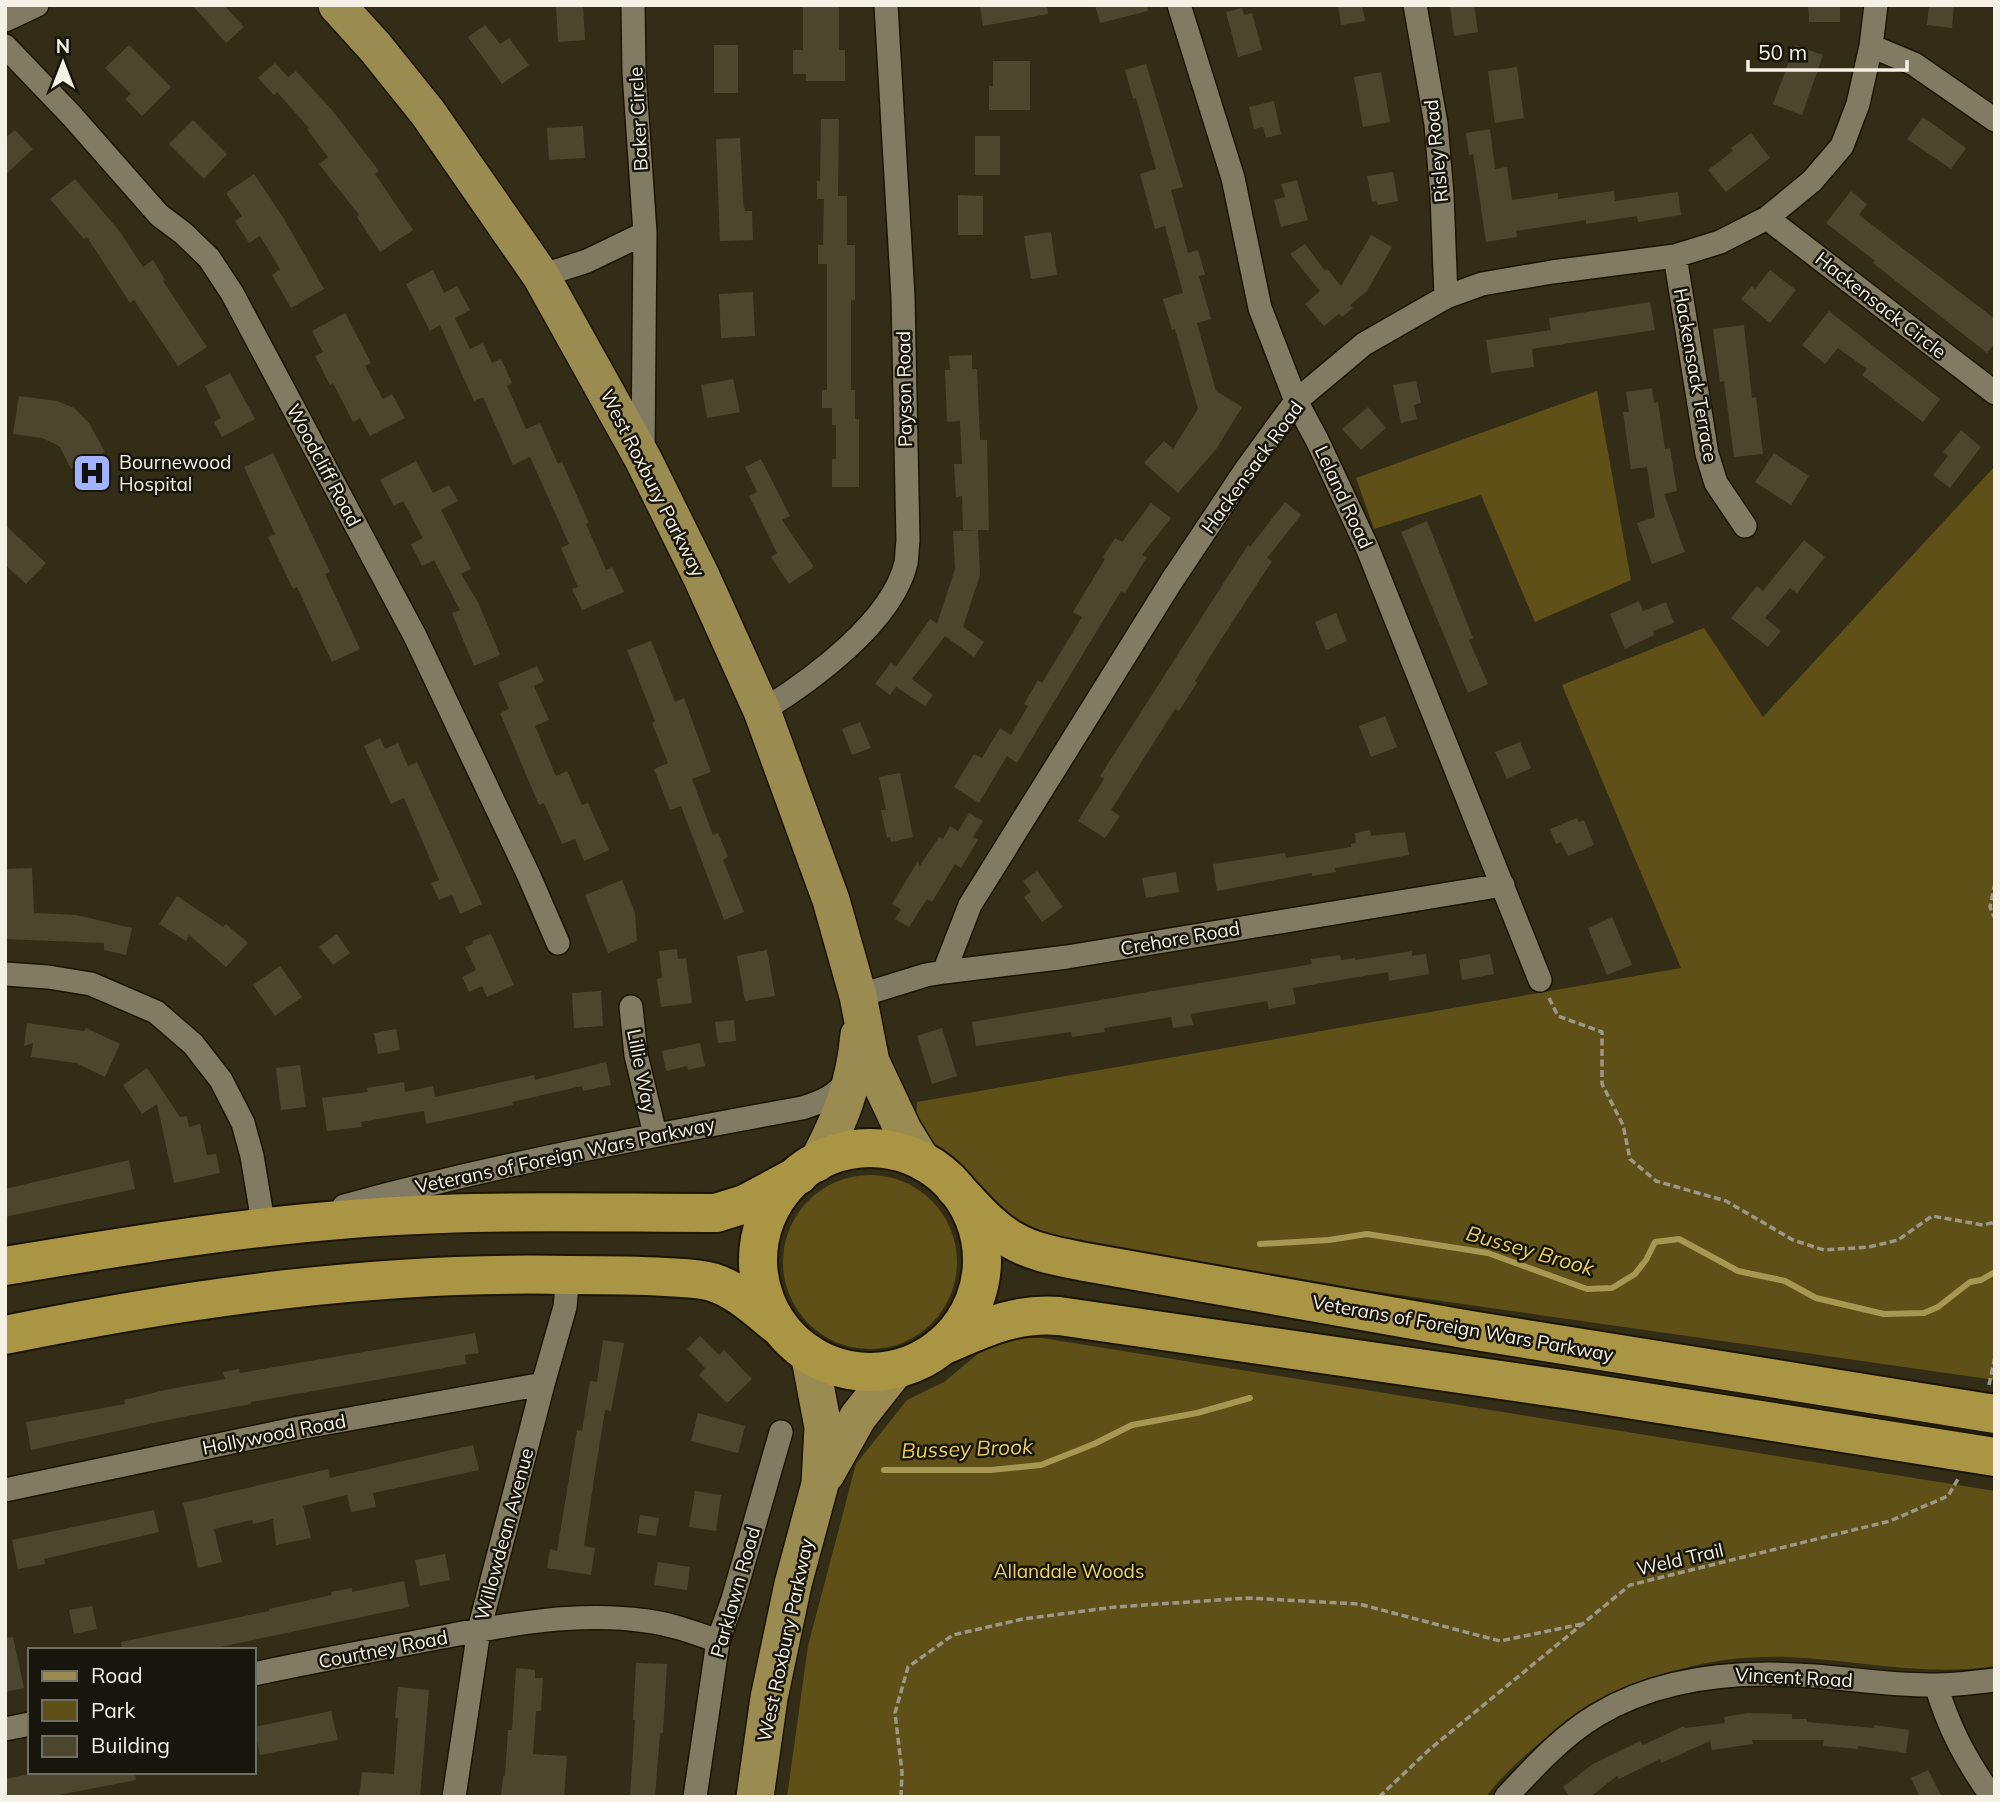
<svg xmlns="http://www.w3.org/2000/svg" width="2000" height="1802" font-family="Mulish,sans-serif">
  <style>
    .green { fill: #5e5016 }
    .lines { fill: none; stroke-linecap: round; stroke-linejoin: round }
    .stream { stroke: #a69753; stroke-width: 6 }
    .building { fill: #4c462f }
    .street-casing { stroke: #1b1502; stroke-width: 26 }
    .primary-casing { stroke: #1b1502; stroke-width: 40 }
    .highway-casing { stroke: #1b1502; stroke-width: 42 }
    .path { stroke: #9c9786; stroke-width: 3.5; stroke-dasharray: 7 3.5; stroke-linecap: butt }
    .street { stroke: #827b63; stroke-width: 23 }
    .primary { stroke: #9a8b50; stroke-width: 37 }
    .highway { stroke: #aa9544; stroke-width: 38 }
    .labels { text-anchor: middle; stroke-width: 5; stroke-linejoin: round; paint-order: stroke }
    .street-label { font-size: 19px; fill: #f5f1e4; stroke: #18150c }
    .poi-label { font-size: 19px; fill: #f5f1e4; stroke: #18150c; text-anchor: start }
    .park-label { font-size: 19px; fill: #f1d564; stroke: #18150c }
    .water-label { font-size: 21px; font-style: italic; fill: #e9cd5c; stroke: #18150c }
  </style>
  <rect width="100%" height="100%" fill="#332d17"/>
  <!-- green -->
  <path class="green" d="M1597,391L1631,580L1535,622L1481,495L1374,529L1356,478Z
    M1995,466V1380L1057,1246L997,1212L983,1189L965,1169L915,1132L917,1102L1681,968L1562,685L1704,628L1763,717Z
    M783 1262a87 87 0 1 1 174 0a87 87 0 1 1-174 0Z
    M1020,1338H1042L1995,1491V1666C1925,1677 1858,1660 1788,1657C1692,1653 1602,1688 1530,1751C1515,1765 1498,1780 1486,1797H787L808,1646L856,1464L907,1400L944,1382L979,1353L1008,1340Z"/>
  <g class="lines">
    <!-- stream -->
    <path class="stream" d="M1260,1244L1329,1240L1367,1234L1488,1253L1587,1289L1612,1288L1635,1274L1646,1260L1655,1242L1679,1239L1738,1271L1785,1281L1816,1298L1884,1314L1924,1313L1938,1307L1970,1282L1981,1280L1995,1272
      M884,1470H991L1041,1465L1094,1444L1132,1425L1197,1413L1250,1398"/>
  </g>
  <!-- building -->
  <path class="building" d="M192,5H224L244,27L226,43Z
    M556,5H583L585,40L558,42Z
    M803,5H839V50H845V81H806V74H793V50H803Z
    M980,5H1047L1048,14L983,26Z
    M1095,5H1147L1148,11L1100,23Z
    M1338,5H1362L1365,21L1341,25Z
    M1450,5H1474L1478,32L1454,36Z
    M1808,5H1840V22H1809Z
    M1929,5H1954L1952,28L1927,25Z
    M1242,8L1244,15L1252,13L1262,50L1238,57L1226,12Z
    M485,25L500,44L509,38L529,65L502,84L468,37Z
    M129,45L171,87L142,116L125,99L131,94L105,68Z
    M714,45H738V93H714Z
    M1795,45L1823,55L1802,115L1773,104Z
    M993,61H1030V110H989V86H993Z
    M275,63L288,77L296,71L332,110L379,171L375,174L413,230L380,252L357,217L359,215L319,164L328,157L307,129L309,128L277,92L274,95L258,78Z
    M1146,64L1183,187L1171,190L1188,253L1198,250L1205,275L1199,276L1211,319L1197,323L1216,391L1242,407L1217,448L1178,493L1144,463L1164,441L1173,449L1198,409L1175,329L1172,330L1163,299L1183,293L1165,226L1155,229L1140,174L1156,169L1136,98L1133,99L1125,70Z
    M1517,67L1524,118L1495,123L1488,71Z
    M1381,72L1390,122L1363,127L1354,77Z
    M1274,101L1281,134L1266,138L1263,127L1254,129L1249,107Z
    M1923,117L1966,148L1951,169L1907,139Z
    M821,119H839L838,196H847V245H855V300H851V390H855V419H859V487H832V459H836V425H832V408H822V390H827V264H818V245H823L824,199H817V181H820Z
    M193,120L227,154L204,179L169,144Z
    M583,126L585,158L549,160L547,128Z
    M1490,129L1495,169L1507,167L1512,200L1558,193V199L1614,191L1615,201L1678,192L1681,215L1638,222L1637,216L1586,224V220L1516,231L1517,237L1486,242L1473,154L1469,155L1466,133Z
    M15,130L33,149L5,175V138Z
    M1751,133L1770,158L1726,192L1708,170L1733,151L1731,148Z
    M975,136H1000V175H975Z
    M740,138L743,201L745,211H752L753,240L720,241L716,139Z
    M1393,172L1398,201L1378,205L1376,201L1372,202L1367,176Z
    M254,174L284,219L324,289L291,308L272,275L280,269L260,236L249,243L235,221L242,216L226,193Z
    M75,179L120,232L143,267L153,260L165,280L163,281L207,347L178,366L134,300L130,303L87,237L84,239L50,199Z
    M1297,180L1308,220L1281,227L1274,200L1285,197L1281,184Z
    M1851,191L1867,204L1859,215L1995,319V343L1987,353L1873,263L1875,261L1826,223Z
    M958,195L983,196V235H958Z
    M1051,232L1057,275L1031,279L1024,236Z
    M1371,235L1392,247L1367,291L1350,305L1353,308L1342,317L1339,314L1324,326L1305,304L1320,291L1290,254L1305,244L1325,271L1327,269L1341,286Z
    M433,270L444,293L457,286L470,310L455,318L470,349L483,343L492,363L501,359L512,383L507,386L526,429L540,423L558,464L562,462L589,523L586,524L606,570L612,567L624,592L582,610L572,589L578,587L561,548L569,544L530,457L513,465L483,397L474,401L440,325L430,331L406,284Z
    M1770,270L1796,290L1770,323L1741,299L1752,286L1755,289Z
    M753,292L755,336L721,338L719,294Z
    M1650,302L1655,330L1532,349L1534,367L1491,373L1486,340L1551,330L1549,318Z
    M1829,311L1940,399L1923,422L1862,375L1867,369L1838,348L1825,364L1802,345Z
    M345,313L371,363L365,366L383,399L392,394L405,418L370,436L360,418L353,422L333,383L330,385L315,356L323,352L312,331Z
    M1744,325L1752,398L1756,397L1763,454L1734,457L1724,381L1720,382L1713,329Z
    M972,355V369H977L980,440H987L989,530H963L962,496L956,497L954,464H962L960,421L947,422L945,370H950L949,356Z
    M230,373L255,419L222,437L214,422L221,418L205,386Z
    M733,379L740,412L707,418L701,385Z
    M1416,381L1421,403L1414,405L1417,419L1401,423L1393,385Z
    M1652,388L1654,403L1658,402L1665,449L1670,448L1677,491L1664,494L1685,552L1652,564L1637,523L1655,517L1647,467L1631,469L1623,412H1629L1626,392Z
    M19,396L57,401L74,408L89,423L105,452L71,469L60,447L55,444L42,438L13,434Z
    M1368,407L1386,428L1361,450L1342,429Z
    M1961,430L1981,447L1950,488L1933,475L1948,456L1943,452Z
    M273,453L330,572L325,574L360,649L332,662L297,587L293,589L268,537L275,534L244,467Z
    M1774,453L1809,476L1791,505L1755,482Z
    M761,459L790,516L782,520L814,567L789,584L771,557L777,553L749,496L757,492L745,467Z
    M416,461L433,493L449,485L458,501L441,510L471,569L461,574L478,602L500,655L474,666L452,613L460,610L434,560L422,566L411,544L423,538L403,501L394,506L380,480Z
    M1285,502L1301,515L1267,558L1272,561L1220,641L1195,681L1197,683L1179,711L1175,709L1111,810L1120,816L1105,838L1078,821L1104,779L1100,776L1248,545L1250,547Z
    M1151,503L1171,518L1142,555L1147,557L1125,593L1121,591L1017,763L1007,756L979,803L954,787L974,754L982,758L1000,728L1011,735L1028,706L1024,704L1038,680L1042,683L1082,617L1073,612L1105,559L1103,557L1115,538L1122,542Z
    M1427,521L1473,638L1469,640L1488,684L1468,693L1401,532Z
    M5,525L46,563L26,584L5,565Z
    M978,530L980,575L963,627L984,642L974,657L945,636L912,679L933,695L925,706L896,687L890,695L875,684L891,663L896,667L930,619L937,624L955,569L953,531Z
    M1804,540L1825,557L1797,593L1790,588L1765,618L1781,631L1768,647L1731,618L1757,586L1763,591Z
    M1639,601L1643,611L1666,602L1674,623L1653,631L1654,635L1625,649L1610,614Z
    M1336,613L1347,641L1326,650L1315,622Z
    M651,641L675,702L684,698L711,772L692,779L713,835L718,833L728,857L723,860L744,912L724,920L681,806L670,810L654,769L668,763L652,723L655,721L627,650Z
    M537,666L544,681L534,686L549,720L535,726L556,776L567,771L582,805L588,803L609,850L584,861L575,839L562,844L544,803L539,805L500,713L509,709L498,683Z
    M1385,716L1397,747L1371,757L1359,726Z
    M860,722L871,748L852,755L842,729Z
    M380,738L385,749L398,743L408,766L417,762L482,904L460,914L452,895L439,900L431,883L439,880L404,798L391,804L364,746Z
    M1520,742L1531,768L1507,779L1495,752Z
    M900,773L913,837L891,842L890,837L887,838L881,810H886L879,777Z
    M969,813L983,821L973,837L978,840L961,868L955,864L932,902L927,899L909,927L895,919L901,909L892,904L918,861L919,867L939,837L943,839L950,826L958,831Z
    M1577,818L1579,822L1584,820L1594,845L1568,856L1561,842L1556,844L1550,829Z
    M1370,830L1371,836L1405,832L1409,855L1335,868L1336,872L1312,876V873L1217,891L1213,864L1285,853L1286,858L1351,847V844L1356,843L1355,833Z
    M32,868L34,913L76,915L132,928L126,955L104,950V943L5,939V869Z
    M1037,871L1063,907L1042,922L1024,897L1031,892L1023,881Z
    M1176,872L1179,892L1146,898L1142,878Z
    M622,880L635,913L637,941L608,953L585,895Z
    M177,896L223,927L226,924L248,943L226,967L189,935L186,941L159,924Z
    M1612,917L1632,965L1607,975L1588,928Z
    M337,934L350,953L333,965L319,947Z
    M491,934L514,985L487,997L482,986L469,992L462,977L476,970L465,947L473,944L472,941Z
    M677,949L678,959L686,958L692,1003L661,1007L657,979L662,978L659,951Z
    M767,950L775,996L745,1001L737,956Z
    M1412,951V956L1426,954L1429,974L1389,981L1388,972L1293,988L1296,1004L1269,1009L1267,1001L1191,1014L1193,1025L1173,1028L1171,1017L1104,1028L1105,1032L1072,1037L1071,1032L976,1046L972,1022L1312,964L1311,959L1340,955L1341,960L1355,958V960Z
    M1490,954L1494,974L1462,980L1459,960Z
    M280,966L302,997L275,1016L253,985Z
    M601,991L603,1026L574,1028L572,993Z
    M734,1020L736,1041L718,1043L715,1022Z
    M27,1023L84,1031L86,1028L120,1044L105,1077L76,1063L31,1057L33,1043L24,1046Z
    M942,1028L957,1076L932,1084L917,1036Z
    M396,1029L400,1050L378,1054L374,1033Z
    M700,1043L705,1066L688,1070L687,1066L666,1071L662,1051Z
    M606,1062L611,1085L583,1091L582,1086L512,1102L513,1105L426,1124L424,1111L361,1122L362,1127L327,1131L322,1098L368,1092L367,1088L404,1082L405,1092L433,1086L435,1097L534,1075L535,1080Z
    M300,1065L306,1107L281,1110L276,1068Z
    M147,1068L180,1117L187,1116L189,1127L200,1124L207,1155L216,1154L220,1173L174,1183L157,1104L142,1114L123,1085Z
    M129,1160L135,1189L5,1217V1189Z
    M475,1333L479,1353L465,1355L466,1364L251,1402V1404L172,1419L31,1450L26,1422L125,1404L124,1400L165,1390L225,1379L223,1372L239,1369L240,1373Z
    M700,1336L719,1355L724,1350L752,1379L727,1403L699,1375L705,1368L687,1349Z
    M603,1340L624,1343L611,1411L605,1410L594,1479L584,1546L595,1548L591,1575L547,1568L550,1549L557,1551L577,1430L582,1431L590,1381L597,1382Z
    M698,1413L745,1426L738,1453L691,1441Z
    M473,1445L479,1470L373,1493L376,1507L351,1512L347,1495L303,1506L311,1538L276,1545L273,1519L253,1524L252,1520L214,1529L222,1562L198,1568L183,1503L328,1469L330,1478Z
    M695,1491L721,1495L716,1531L689,1527Z
    M154,1510L159,1532L44,1559L45,1564L18,1569L12,1540Z
    M640,1515L659,1518L656,1536L637,1533Z
    M445,1554L450,1580L420,1586L415,1560Z
    M658,1562L690,1567L687,1590L654,1585Z
    M404,1581L409,1607L206,1650H122L121,1642L269,1611V1609L332,1595L331,1592L352,1588V1592Z
    M92,1606L97,1629L74,1634L69,1610Z
    M13,1637L24,1688L5,1692V1638Z
    M636,1663L667,1664L663,1733H660L655,1797H630L635,1720H633Z
    M516,1668L535,1670V1678H543L541,1711H536L533,1754L567,1756L564,1797H501L503,1776H505L508,1730H512Z
    M398,1687L429,1690L420,1797H359L362,1772L394,1774L398,1718H395Z
    M331,1711L338,1740L260,1755L254,1727Z
    M1748,1713L1792,1714V1719H1807V1722L1874,1728V1725L1909,1730L1906,1753L1858,1746V1749L1823,1746L1824,1740H1752L1753,1744L1712,1750L1710,1741L1661,1763L1660,1759L1619,1779L1617,1776L1590,1797H1570L1563,1787L1593,1764L1640,1741L1643,1745L1684,1726L1685,1728L1725,1723L1724,1717Z
    M1928,1770L1942,1797H1920L1911,1778Z
    M39,1772H135L136,1780L48,1797H5V1779Z"/>
  <g class="lines">
    <!-- street casing -->
    <g class="street-casing">
      <path id="street" d="M1179,5L1233,178L1260,308L1296,401L1317,440L1367,547L1540,980
        M1415,5L1436,124L1442,195L1446,297
        M5,20L37,5
        M5,46L72,116L159,215L183,233L209,258L232,293L415,636L529,876L558,943
        M1871,46L1914,64L1995,120
        M1767,218L1995,393
        M1675,256L1707,454L1716,483L1745,526
        M541,276L587,261L645,233L634,72L633,5
        M643,452L645,233
        M762,711C812,680 892,622 906,563C907,556 907,548 908,541L903,297L886,5
        M944,972L970,905L1171,582L1247,468L1296,401L1364,344L1446,297L1482,284L1552,272L1675,256L1720,242L1767,218L1812,181L1842,146L1858,104L1871,46L1876,5
        M5,974L48,977L91,984L156,1012L193,1044L221,1080L243,1123L252,1156L264,1228L273,1225
        M858,996L926,975L944,972L1067,957L1503,885
        M631,1007L636,1055L655,1134
        M344,1206C495,1165 648,1136 802,1108C822,1102 836,1096 849,1079
        M5,1490L299,1428L543,1384
        M254,1674C309,1662 365,1652 421,1641C496,1627 570,1610 647,1621C671,1624 695,1633 718,1641
        M1936,1685C1949,1729 1966,1760 1992,1797
        M5,1729L30,1724
        M454,1797L479,1630L543,1384L565,1307L568,1275
        M695,1797L718,1641L733,1599L781,1432
        M1506,1797C1534,1767 1562,1736 1597,1715C1662,1676 1740,1670 1814,1676C1854,1679 1896,1686 1936,1685C1956,1685 1975,1682 1995,1680"/>
    </g>
    <!-- primary casing -->
    <g class="primary-casing">
      <path id="primary" d="M337,5L375,47L428,113L541,276L643,459L701,576L762,711L831,900L858,996L871,1062L903,1130L922,1161
        M817,1163C841,1118 854,1086 859,1035
        M826,1474L858,1417L896,1369
        M755,1797L769,1698L793,1584L820,1484L823,1427L809,1353"/>
    </g>
    <!-- highway casing -->
    <g class="highway-casing">
      <path id="highway" d="M758 1260a112 112 0 1 1 224 0a112 112 0 1 1-224 0Z
        M955,1188C973,1206 989,1227 1012,1240C1034,1253 1060,1257 1085,1262L1470,1330L1995,1414
        M5,1266C120,1247 235,1228 351,1219C473,1209 594,1213 716,1213L745,1204L799,1175
        M5,1335C191,1297 379,1271 569,1275C601,1275 633,1275 665,1277C680,1278 697,1278 712,1282C739,1290 761,1313 782,1329
        M940,1347C980,1330 1014,1312 1059,1316L1570,1390L1995,1457"/>
    </g>
    <!-- path -->
    <path class="path" d="M1995,883L1990,907L1995,919
      M1549,998L1558,1016L1602,1032V1084L1623,1125L1630,1159L1656,1181L1726,1201L1793,1240L1824,1250L1869,1247L1898,1240L1932,1216L1983,1225L1995,1222
      M1989,1385L1995,1357
      M901,1797L902,1772L895,1713L908,1667L953,1635L1023,1619L1115,1607L1248,1598L1359,1604L1500,1641L1582,1624
      M1379,1797L1430,1749L1630,1585L1890,1521L1948,1496L1958,1479"/>
    <!-- street -->
    <use href="#street" class="street"/>
    <!-- primary -->
    <use href="#primary" class="primary"/>
    <!-- highway -->
    <use href="#highway" class="highway"/>
  </g>
  <!-- icons -->
  <defs>
    <g id="hospital-square" transform="scale(2.0125)"><rect x="-9" y="-9" width="18" height="18" rx="4" fill="#a3b2fc" stroke="#18150c"/><path d="M-5-5h3v3.5h4V-5h3V5h-3V1.5h-4V5h-3Z" fill="#111"/></g>
  </defs>
  <g fill-rule="evenodd">
    <use href="#hospital-square" x="92" y="473"/>
  </g>
  <g class="labels">
    <!-- street labels -->
    <g class="street-label">
      <text transform="translate(638 119) rotate(-93)" y="7">Baker Circle</text>
      <text transform="translate(1436 151) rotate(-96)" y="7">Risley Road</text>
      <text transform="translate(1881 305) rotate(38)" y="7">Hackensack Circle</text>
      <text transform="translate(1696 375) rotate(80)" y="7">Hackensack Terrace</text>
      <text transform="translate(904 389) rotate(-91)" y="7">Payson Road</text>
      <text transform="translate(324 465) rotate(62)" y="7">Woodcliff Road</text>
      <text transform="translate(1252 467) rotate(-54)" y="7">Hackensack Road</text>
      <text transform="translate(653 483) rotate(63)" y="7">West Roxbury Parkway</text>
      <text transform="translate(1344 497) rotate(65)" y="7">Leland Road</text>
      <text transform="translate(1180 938) rotate(-10)" y="7">Crehore Road</text>
      <text transform="translate(642 1071) rotate(79)" y="7">Lillie Way</text>
      <text transform="translate(565 1155) rotate(-12)" y="7">Veterans of Foreign Wars Parkway</text>
      <text transform="translate(1463 1328) rotate(10)" y="7">Veterans of Foreign Wars Parkway</text>
      <text transform="translate(274 1434) rotate(-11)" y="7">Hollywood Road</text>
      <text transform="translate(504 1534) rotate(-75)" y="7">Willowdean Avenue</text>
      <text transform="translate(1680 1559) rotate(-13)" y="7">Weld Trail</text>
      <text transform="translate(735 1592) rotate(-74)" y="7">Parklawn Road</text>
      <text transform="translate(785 1640) rotate(-78)" y="7">West Roxbury Parkway</text>
      <text transform="translate(383 1649) rotate(-11)" y="7">Courtney Road</text>
      <text transform="translate(1794 1677) rotate(3)" y="7">Vincent Road</text>
    </g>
    <!-- poi labels -->
    <g class="poi-label">
      <text x="119" y="469">Bournewood<tspan x="119" dy="22">Hospital</tspan></text>
    </g>
    <!-- park labels -->
    <g class="park-label">
      <text x="1069" y="1578">Allandale Woods</text>
    </g>
    <!-- water labels -->
    <g class="water-label">
      <text transform="translate(1530 1251) rotate(16)" y="7">Bussey Brook</text>
      <text transform="translate(967 1449) rotate(-2)" y="7">Bussey Brook</text>
    </g>
  </g>
  <!-- border -->
  <rect width="2000" height="1802" fill="none" stroke="#f5f1e4" stroke-width="14"/>
  <!-- legend -->
  <rect x="28" y="1648" width="228" height="126" fill="#18150c" stroke="#706d62" stroke-width="2"/>
  <rect x="42" y="1671" width="35" height="10" fill="#9a8b50" stroke="#706d62" stroke-width="2"/>
  <text x="91" y="1683" font-size="21" fill="#f5f1e4">Road</text>
  <rect x="42" y="1700" width="35" height="21" fill="#5e5016" stroke="#706d62" stroke-width="2"/>
  <text x="91" y="1718" font-size="21" fill="#f5f1e4">Park</text>
  <rect x="42" y="1736" width="35" height="21" fill="#4c462f" stroke="#706d62" stroke-width="2"/>
  <text x="91" y="1753" font-size="21" fill="#f5f1e4">Building</text>
  <!-- north arrow -->
  <g transform="translate(63 63)" stroke="#18150c" stroke-width="5" paint-order="stroke">
  <path d="M0-5L12 26L0 18L-12 26Z" fill="#f5f1e4"/>
  <text y="-10" font-size="19" font-weight="bold" text-anchor="middle" fill="#f5f1e4">N</text>
  </g>
  <!-- scale -->
  <path d="M1748 60v10h159v-10" fill="none" stroke="#f5f1e4" stroke-width="3.5"/>
  <text x="1758" y="60" font-size="21" fill="#f5f1e4" stroke="#18150c" stroke-width="5" paint-order="stroke">50 m</text>
</svg>
